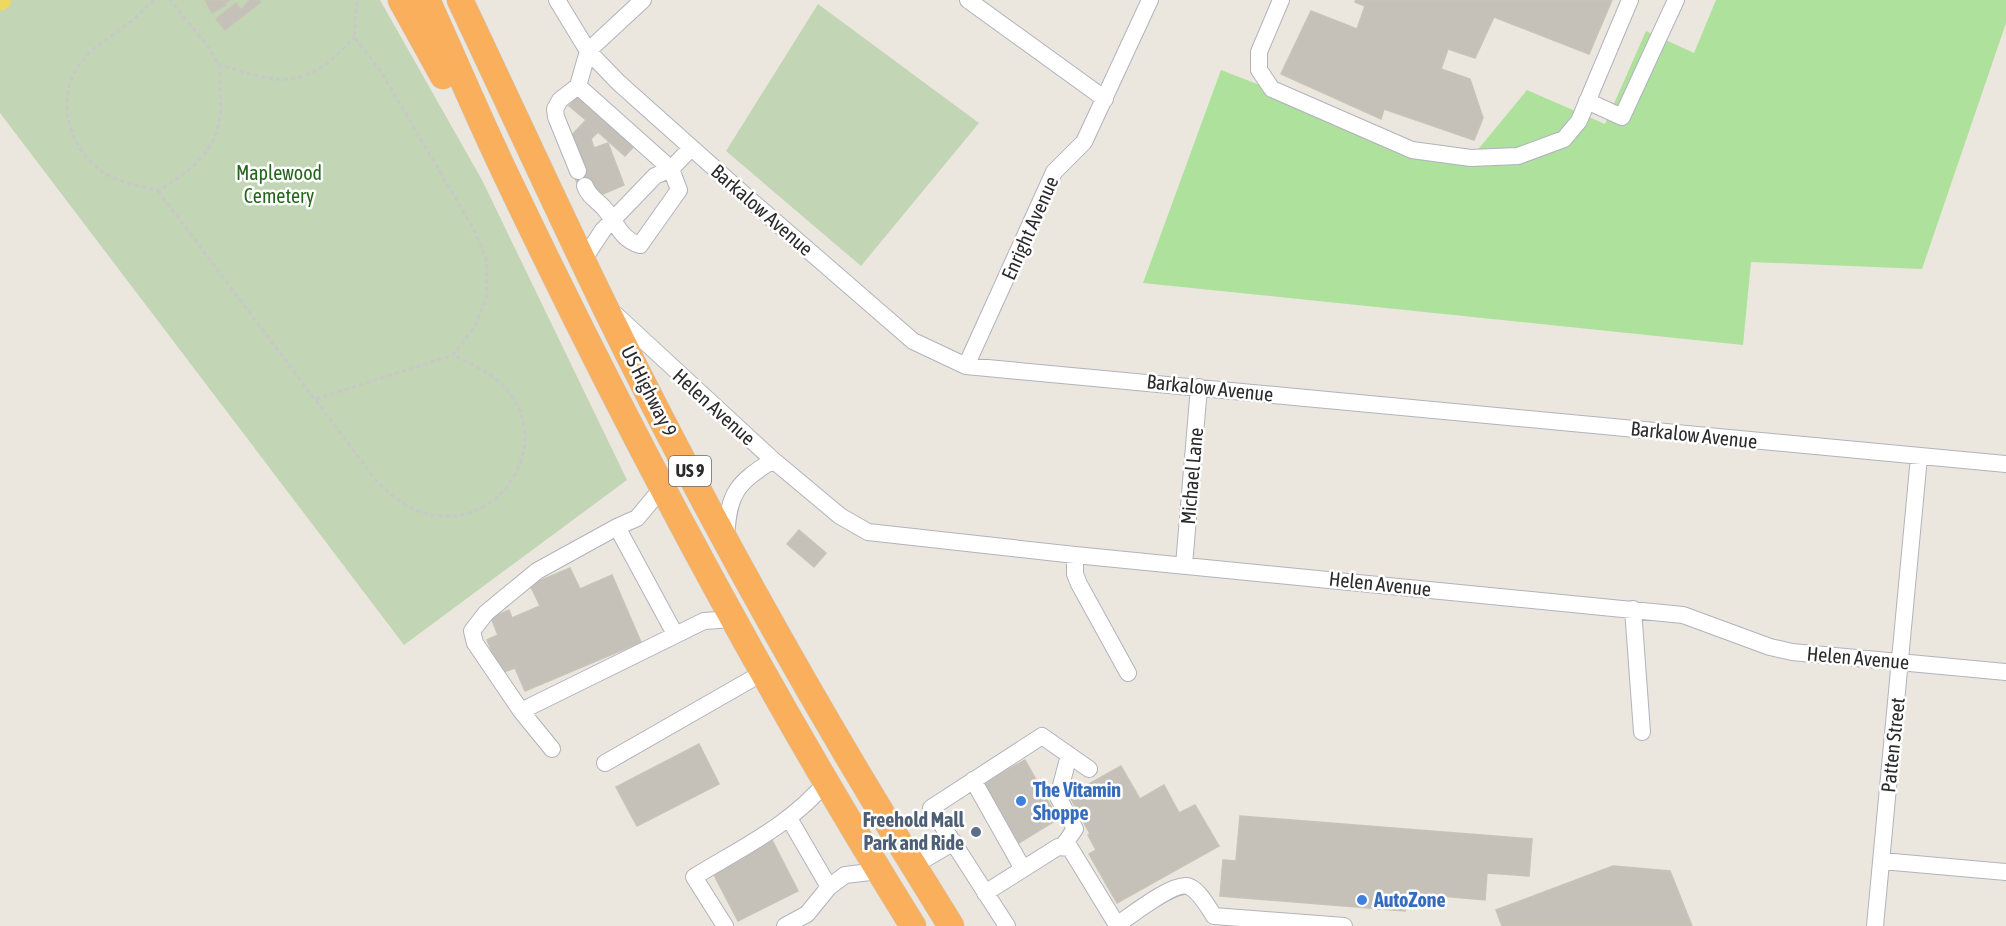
<svg xmlns="http://www.w3.org/2000/svg" width="2006" height="926" font-family="'Asap Condensed',sans-serif">
  <style>
    .green { fill: #ade19c }
    .cemetery { fill: #c2d6b5 }
    .building { fill: #c5c1b9; stroke: #c8c3b7; stroke-width: 1.5 }
    .lines { fill: none; stroke-linecap: round; stroke-linejoin: round }
    .minor-casing { stroke: #b1b2be; stroke-width: 18 }
    .major-casing { stroke: #c8c8c8; stroke-width: 22 }
    .highway-casing { stroke: #c8c8c8; stroke-width: 27 }
    .path { stroke: #c8c8c8; stroke-width: 3; stroke-dasharray: 4.5 3; stroke-linecap: butt }
    .minor { stroke: #fff; stroke-width: 16 }
    .major { stroke: #ecd963; stroke-width: 21 }
    .highway { stroke: #f9af5c; stroke-width: 26 }
    .shop-dot { fill: #3f7fe0; stroke: #fff; stroke-width: 2 }
    .service-dot { fill: #5c6f8a; stroke: #fff; stroke-width: 2 }
    .labels { text-anchor: middle; stroke-width: 5; stroke-linejoin: round; paint-order: stroke }
    .shield { fill: #fff; stroke: #6b6b6b; stroke-width: 1.5 }
    .shield-label { font-size: 18px; font-weight: bold; fill: #2b2b2b }
    .park-label { font-size: 20px; fill: #25661d; stroke: #fff }
    .street-label { font-size: 20px; fill: #2b2b2b; stroke: #fff }
    .shop-label { font-size: 20px; font-weight: bold; fill: #366cbe; stroke: #fff; text-anchor: start }
    .service-label { font-size: 20px; font-weight: bold; fill: #4e5e75; stroke: #fff; text-anchor: end }
  </style>
  <rect width="100%" height="100%" fill="#ece7de"/>
  <!-- green -->
  <path class="green" d="M1716,0H2006V23L1922,269L1751,262L1743,345L1143,283L1221,70L1446,157L1471,158L1527,90L1605,124L1646,31L1694,53Z"/>
  <!-- cemetery -->
  <path class="cemetery" d="M0,0H380L482,180L627,480L404,645L0,113Z
    M818,4L979,123L861,266L726,151Z"/>
  <!-- building -->
  <path class="building" d="M205,0H230L225,3L226,5L212,13Z
    M259,0L261,2L225,30L216,19L236,3L241,10L250,0Z
    M1356,0H1612L1589,54L1494,17L1475,58L1448,49L1441,69L1470,79L1483,118L1474,140L1384,109L1381,119L1281,74L1311,11L1357,29L1365,6L1355,2Z
    M581,93L636,144L625,156L598,132L591,139L594,148L608,143L624,185L598,196L592,182L579,188L573,172L571,136L586,120L569,106Z
    M799,530L826,553L814,567L787,544Z
    M570,568L580,589L612,575L641,642L525,691L515,668L501,673L487,640L498,635L491,618L509,610L512,618L540,606L530,585Z
    M699,744L719,784L637,826L616,787Z
    M1025,760L1058,819L1019,843L984,783Z
    M1121,766L1140,799L1164,785L1179,813L1195,805L1219,846L1117,903L1089,854L1096,850L1088,835L1090,834L1069,795Z
    M1240,816L1532,839L1529,876L1487,873L1485,900L1407,893L1405,911L1220,896L1223,860L1236,861Z
    M772,840L798,891L738,921L712,871Z
    M1613,866L1670,871L1692,926H1502L1496,910Z"/>
  <g class="lines">
    <!-- minor casing -->
    <g class="minor-casing">
      <path id="minor" d="M557,0L588,51L619,83L740,191L913,341L966,366L2006,464
        M968,0L1105,99
        M1281,0L1259,52V70L1272,89L1412,150L1471,158L1518,156L1564,139L1579,121L1630,0
        M578,86L671,169L679,190L640,245C621,240 616,222 604,208C597,200 589,197 585,186
        M1587,101L1622,117L1676,0
        M578,171L556,117L555,109L560,100L578,86L588,51L643,0
        M584,259L603,230L655,176L671,169L691,148
        M615,314L773,460L840,516L868,532L1075,555L1683,615L1770,647L1792,652L2006,672
        M966,366L1054,172L1084,142L1150,0
        M617,527L637,518L663,487
        M726,537C729,492 736,484 773,460
        M1075,555V574L1079,584L1128,673
        M1184,565L1199,387
        M1633,609L1642,732
        M521,711L704,621L734,619
        M552,749L521,711L475,643L472,631L486,613L537,571L617,527L675,634
        M605,763L764,672
        M973,780L1023,869
        M790,820L829,887
        M1063,846L1075,829L1058,797L1069,755
        M1882,861L2006,872
        M913,866L954,842
        M985,893L1058,847L1070,848L1117,925C1130,916 1177,879 1190,887C1200,892 1208,907 1214,916L1344,926
        M725,926L694,877C741,848 791,825 827,781
        M785,926L807,914L829,887L845,875L879,871
        M1007,926L931,808L1042,736L1089,769
        M1875,926L1919,457"/>
    </g>
    <!-- major casing -->
    <g class="major-casing">
      <path id="major" d="M0,0H1"/>
    </g>
    <!-- highway casing -->
    <g class="highway-casing">
      <path id="highway" d="M401,0L443,76
        M427,0C454,59 479,119 507,177C629,433 763,685 913,926
        M460,0C508,101 555,204 604,305C708,518 825,725 951,926"/>
    </g>
    <!-- path -->
    <path class="path" d="M154,0C147,6 141,13 134,19C114,35 90,47 76,70C55,105 72,154 106,174C122,183 141,186 158,191C199,166 225,143 220,92C220,83 221,71 218,64C213,50 181,14 170,0
      M218,64C280,85 307,91 354,37
      M158,191L375,479C463,578 571,457 504,387C491,372 471,364 453,355
      M316,399L453,355L475,326L487,297L486,258L473,228L380,70L354,37L357,0"/>
    <!-- minor -->
    <use href="#minor" class="minor"/>
    <!-- major -->
    <use href="#major" class="major"/>
    <!-- highway -->
    <use href="#highway" class="highway"/>
  </g>
  <!-- markers -->
  <g class="shop-dot">
    <circle cx="1021" cy="801" r="6"/>
    <circle cx="1362" cy="900" r="6"/>
  </g>
  <circle class="service-dot" cx="976" cy="832" r="6"/>
  <g class="labels">
    <!-- shield labels -->
    <rect class="shield" x="669" y="456" width="42" height="30" rx="4.5"/>
    <g class="shield-label">
      <text x="690" y="477">US 9</text>
    </g>
    <!-- park labels -->
    <g class="park-label">
      <text x="279" y="180">Maplewood<tspan x="279" dy="23">Cemetery</tspan></text>
    </g>
    <!-- street labels -->
    <g class="street-label">
      <text transform="translate(762 210) rotate(41)" y="7">Barkalow Avenue</text>
      <text transform="translate(1030 228) rotate(-66)" y="7">Enright Avenue</text>
      <text transform="translate(1210 388) rotate(6)" y="7">Barkalow Avenue</text>
      <text transform="translate(649 391) rotate(63)" y="7">US Highway 9</text>
      <text transform="translate(714 407) rotate(42)" y="7">Helen Avenue</text>
      <text transform="translate(1694 435) rotate(6)" y="7">Barkalow Avenue</text>
      <text transform="translate(1192 476) rotate(-85)" y="7">Michael Lane</text>
      <text transform="translate(1380 584) rotate(6)" y="7">Helen Avenue</text>
      <text transform="translate(1858 658) rotate(5)" y="7">Helen Avenue</text>
      <text transform="translate(1893 745) rotate(-84)" y="7">Patten Street</text>
    </g>
    <!-- shop labels -->
    <g class="shop-label">
      <text x="1033" y="797">The Vitamin<tspan x="1033" dy="23">Shoppe</tspan></text>
      <text x="1374" y="907">AutoZone</text>
    </g>
    <!-- service labels -->
    <g class="service-label">
      <text x="964" y="827">Freehold Mall<tspan x="964" dy="23">Park and Ride</tspan></text>
    </g>
  </g>
</svg>
